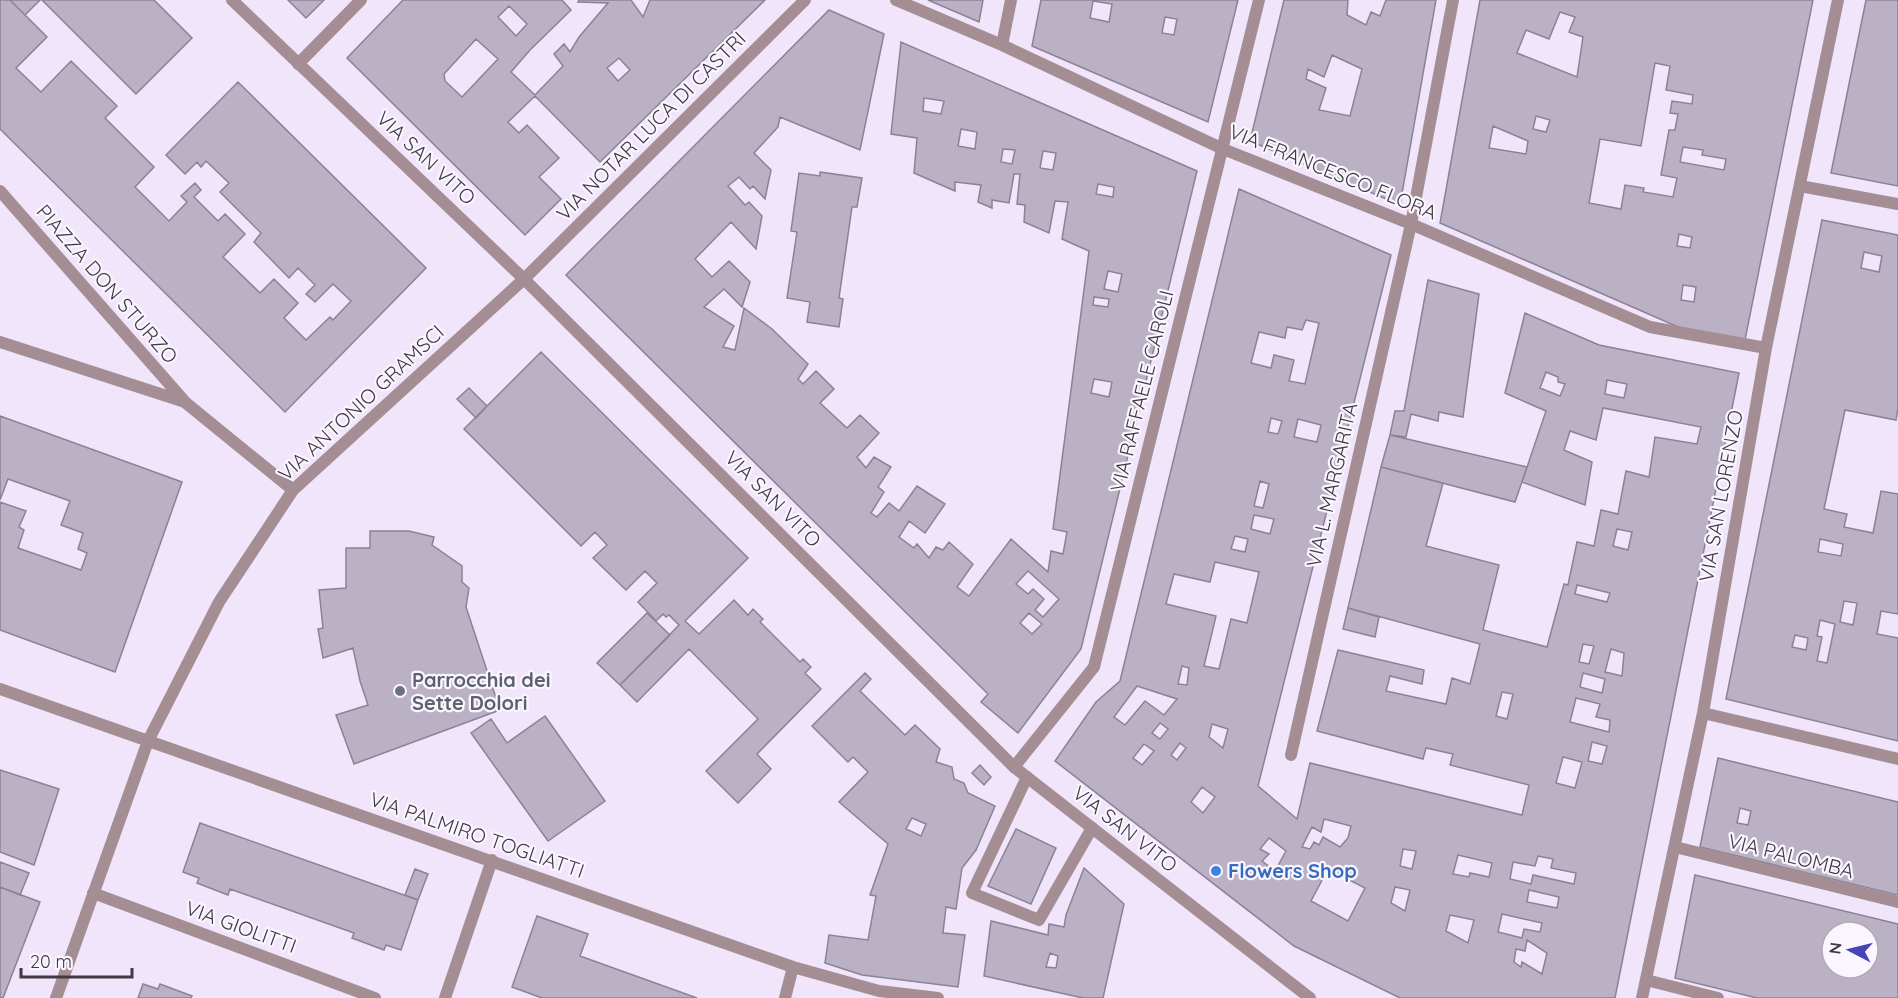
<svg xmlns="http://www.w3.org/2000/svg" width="1898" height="998" font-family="Quicksand,sans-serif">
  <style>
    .building { fill: #bbb1c4; stroke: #8c8295; stroke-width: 1.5; fill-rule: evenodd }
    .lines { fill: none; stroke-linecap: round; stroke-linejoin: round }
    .minor { stroke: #a48e93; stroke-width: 12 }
    .tertiary { stroke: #a48e93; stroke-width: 12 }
    .worship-dot { fill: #6b7280; stroke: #faf5fe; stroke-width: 2 }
    .shop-dot { fill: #3f7fe0; stroke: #faf5fe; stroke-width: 2 }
    .labels { text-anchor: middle; stroke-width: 4.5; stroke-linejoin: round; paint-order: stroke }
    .street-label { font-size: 20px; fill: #3e3a42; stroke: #faf5fe }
    .worship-label { font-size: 20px; font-weight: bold; fill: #5b616d; stroke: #faf5fe; text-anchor: start }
    .shop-label { font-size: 20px; font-weight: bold; fill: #366cbe; stroke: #faf5fe; text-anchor: start }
  </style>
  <rect width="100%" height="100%" fill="#f0e5fa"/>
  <!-- building -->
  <path class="building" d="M0,0H10L47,37L16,68L41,92L71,61L117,106L105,118L154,167L135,187L169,221L187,202L181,196L195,183L201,190L194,197L218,221L225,214L245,234L223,257L260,293L274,279L298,303L284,318L306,340L330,317L333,320L351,301L333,284L315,302L306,294L315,285L298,268L289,278L254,242L261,233L220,192L229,183L206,161L201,167L197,162L185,174L166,155L238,82L426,268L285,412L0,129Z
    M10,0H40L25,15Z
    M42,0H154L192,38L136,94Z
    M288,0H324L306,18Z
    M403,0H562L571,10L530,50L511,72L535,95L563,66L554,54L564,44L570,52L579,37L608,3L578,2L579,0H631L643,17L650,0H765L600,162L535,96L508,122L519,133L527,125L559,158L539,177L561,199L525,235L347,58ZM509,6L527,24L516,36L498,17ZM476,39L498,59L462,97L445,81L444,74ZM619,58L630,70L618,81L607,68Z
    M928,0H983L979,22Z
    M1041,0H1238L1208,122L1032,46ZM1093,1L1112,4L1109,22L1090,18ZM1165,17L1177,19L1174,35L1162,33Z
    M1284,0H1348L1347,15L1366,25L1371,12L1380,16L1386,0H1436L1400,205L1250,141ZM1332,55L1362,69L1350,116L1319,110L1326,88L1306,79L1308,69L1324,77Z
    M1480,0H1813L1745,340L1685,330L1440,223ZM1560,12L1575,17L1569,32L1583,37L1577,77L1517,53L1526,30L1549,39ZM1655,63L1670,66L1666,90L1693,95L1692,104L1672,101L1670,113L1678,114L1675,130H1669L1661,175L1677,178L1673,197L1643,192L1644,188L1625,185L1621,209L1589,203L1600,139L1641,146ZM1536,116L1550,120L1546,132L1533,129ZM1493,126L1528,141L1526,154L1489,148ZM1683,147L1703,150L1702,155L1726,159L1724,170L1680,162ZM1679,234L1692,237L1690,248L1677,246ZM1683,285L1696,287L1694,302L1681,300Z
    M1866,0H1898V186L1831,173Z
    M829,10L884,34L860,150L780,117L778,127L754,153L771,170L765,199L753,186L750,189L739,177L728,186L745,205L749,202L762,216L756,249L731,222L695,259L712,277L729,261L750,282L742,307L724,289L704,307L734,326L723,347L735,350L744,308L772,329L808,364L798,379L803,384L816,371L834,389L820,403L847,428L860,415L879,433L857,457L866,468L874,457L891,467L878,487L884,492L871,513L877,517L889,503L899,511L917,486L945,504L925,533L909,521L899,537L914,548L917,544L929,558L936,547L943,550L949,542L973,564L957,587L969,596L1011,539L1048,572L1051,551L1063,554L1067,532L1053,529L1089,251L1062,239L1068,202L1055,201L1049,233L1024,222L1025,205L1017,204L1020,174H1014L1009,203L992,200V208L978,202L981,185L955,182V191L914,173L917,138L891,134L901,42L1197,171L1081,649L1018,733L981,702L988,694L566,275ZM924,98L944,101L941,114L923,111ZM961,129L977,132L975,149L958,146ZM1003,149L1015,150L1012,164L1001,162ZM1043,151L1056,153L1053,170L1040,168ZM1098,184L1114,187L1113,197L1096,194ZM1108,271L1122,274L1118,292L1104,289ZM1094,297L1109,299L1108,307L1093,305ZM1094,379L1112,382L1109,397L1091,393ZM1028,571L1059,599L1043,617L1035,610L1044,599L1033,589L1028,594L1016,584ZM1029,613L1042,624L1032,634L1020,623Z
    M820,172L862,178L857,207H852L839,298L843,299L839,327L807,322L810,302L787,298L797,232L791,231L799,173L820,176Z
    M1239,189L1391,255L1258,786L1297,819L1310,763L1522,815L1529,785L1450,765L1453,754L1426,748L1423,759L1317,731L1338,650L1424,670L1422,684L1390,676L1386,691L1446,704L1452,678L1470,684L1480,644L1348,608L1381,467L1443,483L1426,546L1499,565L1483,630L1547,647L1564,584L1568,585L1577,542L1594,546L1601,510L1618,514L1626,471L1649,477L1655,437L1697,444L1701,427L1603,408L1596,440L1570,431L1564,450L1592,462L1585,505L1522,482L1546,411L1505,393L1525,313L1599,345L1739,373L1615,998H1400L1294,946L1055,761L1096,702L1120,681ZM1306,320L1319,323L1305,384L1289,381L1294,360L1274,355L1271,368L1251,363L1259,332L1285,338L1287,327L1302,330ZM1546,372L1558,377V382L1565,384L1560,396L1540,388ZM1607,380L1627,384L1624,398L1605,394ZM1271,418L1282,421L1278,434L1268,432ZM1298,419L1321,425L1317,442L1294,437ZM1260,481L1269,484L1263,508L1254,506ZM1254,515L1274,519L1270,534L1251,529ZM1617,529L1632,532L1628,550L1613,546ZM1235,536L1248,539L1245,552L1231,549ZM1215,562L1259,572L1247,623L1231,619L1219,669L1204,666L1216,616L1166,604L1174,574L1210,582ZM1577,585L1610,593L1607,602L1575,594ZM1583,644L1594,646L1589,664L1579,662ZM1611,649L1624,653L1622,676L1605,672ZM1182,666L1189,668L1187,685L1178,684ZM1583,673L1605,679L1602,693L1580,687ZM1137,686L1177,699L1164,715L1145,701L1125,725L1114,717ZM1502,692L1513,694L1507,719L1496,716ZM1576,698L1600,704L1596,717L1610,720L1609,732L1570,722ZM1160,723L1168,729L1160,739L1152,733ZM1212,724L1228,729L1223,748L1209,737ZM1592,742L1607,746L1602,764L1588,761ZM1180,743L1186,748L1177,760L1171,755ZM1144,744L1154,751L1142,765L1133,758ZM1563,757L1582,762L1575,788L1556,783ZM1202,787L1215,797L1203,813L1191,802ZM1324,819L1351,826L1348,838L1340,847L1323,837L1319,845L1314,842L1310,849L1302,847L1312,827L1321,832ZM1269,838L1286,851L1275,871L1262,861L1269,854L1260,849ZM1403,849L1416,851L1412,869L1400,866ZM1458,855L1492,863L1489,877L1470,873L1469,877L1453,874ZM1538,856L1553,859L1551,868L1576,873L1574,884L1533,875L1531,884L1510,879L1513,862L1535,866ZM1328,869L1365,888L1348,921L1311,901ZM1395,887L1410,890L1405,911L1391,903ZM1529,890L1559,897L1557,908L1527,902ZM1502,914L1542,923L1540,932L1524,929L1522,938L1498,932ZM1450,915L1474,920L1468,943L1446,931ZM1527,940L1547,953L1542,974L1522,962L1521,967L1514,962L1516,949L1525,951Z
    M1822,220L1898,235V408L1896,420L1845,410L1824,509L1847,514L1844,527L1873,533L1881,491L1898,494V614L1881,611L1877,634L1898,638V741L1726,699ZM1864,252L1882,256L1879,272L1861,268ZM1820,539L1843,544L1841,556L1818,552ZM1844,601L1857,603L1853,625L1840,622ZM1820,620L1835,624L1827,663L1817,661L1822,637L1817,636ZM1795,635L1808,638L1806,650L1792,647Z
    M1428,280L1479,294L1463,417L1439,412L1438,421L1411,414L1406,437L1390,435L1395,411H1404Z
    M541,352L748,558L685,621L699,634L734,600L748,615L753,609L763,619L760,622L800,662L803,659L811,667L805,673L821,689L757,754L771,769L738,803L706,771L758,719L689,649L637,702L620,685L679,625L669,615L666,617L663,614L656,621L638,602L657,583L645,571L626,590L593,558L607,545L595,532L581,546L464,429Z
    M469,388L487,406L476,418L457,399Z
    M0,416L182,482L115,672L0,630V502L26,511L19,527L24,530L18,548L81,570L87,553L78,549L83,533L61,525L70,501L8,479L0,500Z
    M1390,435L1527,467L1515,502L1381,467Z
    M370,531H409L434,537L432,545L462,566V582L469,588L466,607L500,710L354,764L336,715L368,705L360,681L353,648L323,658L318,629L323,628L319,590L346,588V548H370Z
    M1348,608L1379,617L1375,637L1343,629Z
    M647,613L670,635L620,685L597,663Z
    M865,673L871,679L860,691L905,735L915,725L940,749L936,762L952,767L954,779L964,783L968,793L995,806L976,850L962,868L956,909L946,907L943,933L965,935L958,987L862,975L825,963L829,935L868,940L876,896L870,895L888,844L839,802L868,772L853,757L848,762L812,726ZM912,818L926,824L921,836L906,829Z
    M545,716L605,801L548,841L471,733L491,719L507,743Z
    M1718,758L1898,802V895L1700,847ZM1740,808L1751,811L1748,825L1737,823Z
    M980,765L991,777L984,785L972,773Z
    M0,770L59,789L34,865L0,852Z
    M200,823L418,900L401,950L386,945L384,950L352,938L354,933L230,889L228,895L197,883L199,878L183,872Z
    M1016,829L1056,848L1031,904L988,886Z
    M0,862L29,873L20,895L0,887Z
    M1084,868L1124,904L1103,998H1083L984,976L991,921L1048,935L1049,924L1064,927L1066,915ZM1050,953L1058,956L1056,968L1046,967Z
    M415,869L428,874L418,900L405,895Z
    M1695,875L1898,924V998H1757L1675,978ZM1832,932H1868V968H1832Z
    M0,887L40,902L3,998H0Z
    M537,916L588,934L580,956L697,998H542L512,987Z
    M143,984L158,989L160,984L192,996L191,998H138Z"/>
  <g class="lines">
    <!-- minor -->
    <path class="minor" d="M896,0L1002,45L1223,149L1411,224L1650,327L1766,348
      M1002,45L1011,0
      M298,64L361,0
      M1800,186L1898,204
      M0,191L186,403L293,490
      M0,342L185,402
      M0,689L793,967L879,991L938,998
      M1703,713L1898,759
      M1291,755L1411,224L1453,0
      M1014,767L1094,667L1259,0
      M1027,777L972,893L1039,920L1092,828
      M1675,847L1898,902
      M93,893L375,998
      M1646,980L1718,998
      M56,998L148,741L219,602L293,490L524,279L805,0
      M445,998L492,860
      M785,998L793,967
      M1642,998L1703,713L1766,348L1838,0"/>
    <!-- tertiary -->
    <path class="tertiary" d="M232,0L524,279L1014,767L1310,998"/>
  </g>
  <!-- markers -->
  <circle class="worship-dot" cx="400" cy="691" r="6"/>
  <circle class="shop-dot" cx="1216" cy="871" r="6"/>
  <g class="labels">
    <!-- street labels -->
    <g class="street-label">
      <text transform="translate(651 126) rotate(-45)" y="7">VIA NOTAR LUCA DI CASTRI</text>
      <text transform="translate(426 158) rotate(43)" y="7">VIA SAN VITO</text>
      <text transform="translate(1333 172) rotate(22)" y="7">VIA FRANCESCO FLORA</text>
      <text transform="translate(107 284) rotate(49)" y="7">PIAZZA DON STURZO</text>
      <text transform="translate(1142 391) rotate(-76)" y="7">VIA RAFFAELE CAROLI</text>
      <text transform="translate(361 403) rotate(-43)" y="7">VIA ANTONIO GRAMSCI</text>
      <text transform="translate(1332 485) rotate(-77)" y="7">VIA L. MARGARITA</text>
      <text transform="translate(1721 496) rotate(-80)" y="7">VIA SAN LORENZO</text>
      <text transform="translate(773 499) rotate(45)" y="7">VIA SAN VITO</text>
      <text transform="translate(1125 829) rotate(38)" y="7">VIA SAN VITO</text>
      <text transform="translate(477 835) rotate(19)" y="7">VIA PALMIRO TOGLIATTI</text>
      <text transform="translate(1791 856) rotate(14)" y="7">VIA PALOMBA</text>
      <text transform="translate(241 927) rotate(20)" y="7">VIA GIOLITTI</text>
    </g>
    <!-- worship labels -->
    <g class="worship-label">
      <text x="412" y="687">Parrocchia dei<tspan x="412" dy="23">Sette Dolori</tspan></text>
    </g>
    <!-- shop labels -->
    <g class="shop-label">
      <text x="1228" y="878">Flowers Shop</text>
    </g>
  </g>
  <!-- north arrow -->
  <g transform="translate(1850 950) rotate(277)"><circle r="28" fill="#faf5fe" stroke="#afaab3" stroke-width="1.5"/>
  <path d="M0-4.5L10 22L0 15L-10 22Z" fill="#4943b9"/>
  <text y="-9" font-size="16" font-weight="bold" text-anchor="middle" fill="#3e3a42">N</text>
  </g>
  <!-- scale -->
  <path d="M21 968v9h111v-9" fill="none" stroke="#3e3a42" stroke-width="3"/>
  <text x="30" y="968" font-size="18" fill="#3e3a42" stroke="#faf5fe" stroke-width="4.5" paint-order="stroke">20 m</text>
</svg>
